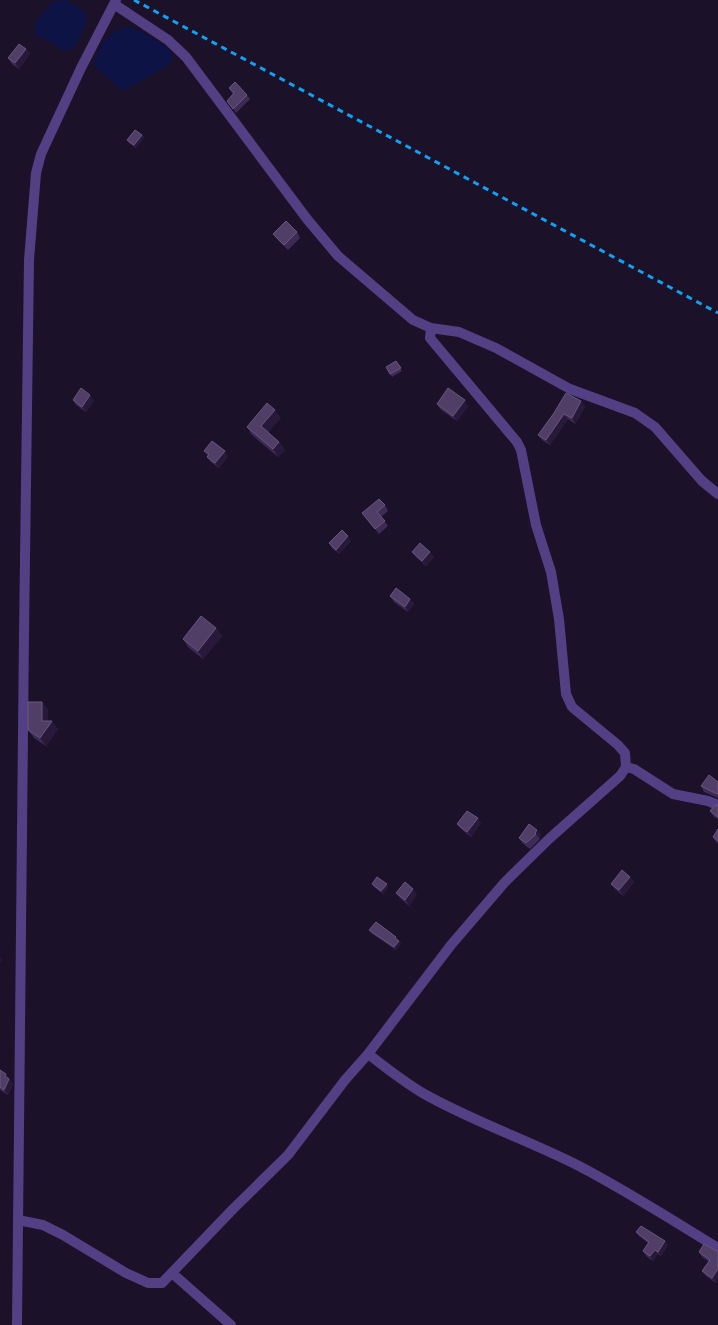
<svg xmlns="http://www.w3.org/2000/svg" width="718" height="1325" font-family="Manrope,sans-serif">
  <style>
    .water { fill: #0d1345 }
    .lines { fill: none; stroke-linecap: round; stroke-linejoin: round }
    .street { stroke: #533f84; stroke-width: 10 }
    .rail { stroke: #0fa2f4; stroke-width: 3; stroke-dasharray: 6 5; stroke-linecap: butt }
    .wall { fill: #3e2b55 }
    .shaded-wall { fill: #28193b }
    .building { fill: #503e67; stroke: #68567e }
  </style>
  <rect width="100%" height="100%" fill="#1b1128"/>
  <!-- water -->
  <path class="water" d="M60,0H67L84,11L87,21L74,49L65,51L35,34V24L51,3Z
    M130,26L168,47L173,58L169,65L125,90L120,89L95,67L94,61L104,40L117,30Z"/>
  <g class="lines">
    <!-- street -->
    <path class="street" d="M114,4L168,40L186,57L307,219L338,256L413,320L431,328L459,332L496,348L570,389L635,413L655,427L702,481L718,494
      M626,767L634,769L673,794L708,801L718,805
      M368,1054C387,1068 406,1084 428,1096C477,1123 530,1141 579,1166C627,1191 672,1220 718,1248
      M18,1220L43,1225L63,1235L126,1273L148,1283H162L234,1208L288,1155L345,1080L368,1054L451,945L505,882L550,838L620,776L626,767L625,753L618,745L572,707L566,694L559,619L551,572L536,525L521,450L517,442L430,338L431,328
      M172,1273L231,1325
      M17,1325L24,633L29,260L36,173L41,154L81,68L116,0"/>
    <!-- rail -->
    <path class="rail" d="M134,0L718,313"/>
  </g>
  <!-- wall -->
  <path class="wall" d="M26,49L30,54L19,69L12,64L8,58Z
    M229,88L247,95L250,99L236,113L227,101L233,94Z
    M142,135L144,137L136,148L129,143L127,140Z
    M297,232L300,238L288,250L277,239L273,234Z
    M396,361L402,371L392,377L390,374Z
    M73,400L94,401L86,412L76,405Z
    M581,401L585,407L575,424L568,419L550,445L542,440L538,435Z
    M437,404L468,406L457,421L440,409Z
    M281,418L268,432L279,442L285,450L278,457L252,435L247,427Z
    M204,451L228,456L219,468L211,462L207,457L208,456Z
    M385,505L388,511L381,517L388,526L379,534L362,513Z
    M351,541L339,554L332,548L329,543Z
    M412,552L434,557L426,566L416,557Z
    M390,596L410,599L414,604L408,612L394,602Z
    M216,628L222,636L203,659L188,647L183,639Z
    M42,702L48,710V721L58,729L46,746L34,738L28,730Z
    M718,782V798L704,792L701,786Z
    M718,805V819L714,817L710,811Z
    M481,823L471,837L461,829L457,824Z
    M529,824L541,835L539,838L540,839L530,849L522,843L519,838Z
    M718,829V843L716,842L713,837Z
    M634,882L623,896L615,889L611,884Z
    M372,884L388,887L383,894L374,887Z
    M396,893L417,894L409,906L400,898Z
    M369,930L401,943L396,950L371,933Z
    M0,1070L6,1074L13,1084L8,1095L0,1090Z
    M636,1232L665,1241L668,1245L661,1256L658,1254L653,1261L646,1256L643,1251L648,1243L639,1236Z
    M699,1252H718L716,1283L706,1276L702,1271L709,1262L702,1257Z"/>
  <!-- shaded-wall -->
  <path class="shaded-wall" d="M26,49L30,54L19,69L15,63Z
    M142,135L144,137L136,148L134,145Z
    M90,395L94,401L86,412L82,407Z
    M465,400L468,406L457,421L453,416Z
    M581,401L585,407L575,424L572,418Z
    M275,410L281,418L267,434L261,426Z
    M564,414L568,419L550,445L546,440Z
    M279,442L285,450L278,457L273,449Z
    M225,451L228,456L219,468L215,463Z
    M348,536L351,541L339,554L336,550Z
    M430,552L434,557L426,566L422,561Z
    M410,599L414,604L408,612L405,607Z
    M216,628L222,636L203,659L198,651Z
    M42,702L48,710V728L52,721L58,729L46,746L40,738L42,721Z
    M478,818L481,823L471,837L467,832Z
    M537,830L541,835L539,838L535,833Z
    M630,877L634,882L623,896L619,890Z
    M387,884L388,887L383,894L381,891Z
    M413,889L417,894L409,906L405,900Z
    M399,941L401,943L396,950L394,947Z
    M0,957L2,960L0,963Z
    M6,1074L13,1084L8,1095L4,1090L5,1076Z
    M665,1241L668,1245L661,1256L658,1252Z
    M655,1250L658,1254L653,1261L650,1256Z
    M718,1269V1280L716,1283L712,1278Z"/>
  <!-- building -->
  <path class="building" d="M19,44L26,49L15,63L8,58Z
    M235,82L247,95L233,109L227,101L234,93L229,88Z
    M135,130L142,135L134,145L127,140Z
    M286,221L297,232L284,245L273,234Z
    M396,361L401,368L390,374L386,367Z
    M81,388L90,395L82,407L73,400Z
    M448,388L465,400L453,416L437,404Z
    M566,393L581,401L572,418L564,414L546,440L538,435L554,413Z
    M267,403L275,410L261,426L279,442L273,449L247,427Z
    M212,441L225,451L215,463L207,457L209,454L204,451Z
    M379,499L385,505L377,512L385,521L375,529L362,513Z
    M342,530L348,536L336,550L329,543Z
    M420,543L430,552L422,561L412,552Z
    M396,588L410,599L405,607L390,596Z
    M201,616L216,628L198,651L183,639Z
    M28,702H42V721H52L40,738L28,730Z
    M709,775L718,782V793L717,794L701,786Z
    M718,805V817L710,811L714,806Z
    M467,811L478,818L467,832L457,824Z
    M529,824L537,830L535,833L536,834L526,843L519,838Z
    M718,829V841L713,837Z
    M622,870L630,877L619,890L611,884Z
    M377,877L387,884L381,891L372,884Z
    M405,882L413,889L405,900L396,893Z
    M376,922L396,937L395,938L399,941L394,947L369,930Z
    M0,1070L6,1074L5,1076L9,1079L4,1090L0,1087Z
    M641,1226L665,1241L658,1252L655,1250L650,1256L643,1251L649,1242L636,1232Z
    M704,1244L713,1249L718,1252V1269L712,1278L702,1271L710,1260L699,1252Z"/>
</svg>
